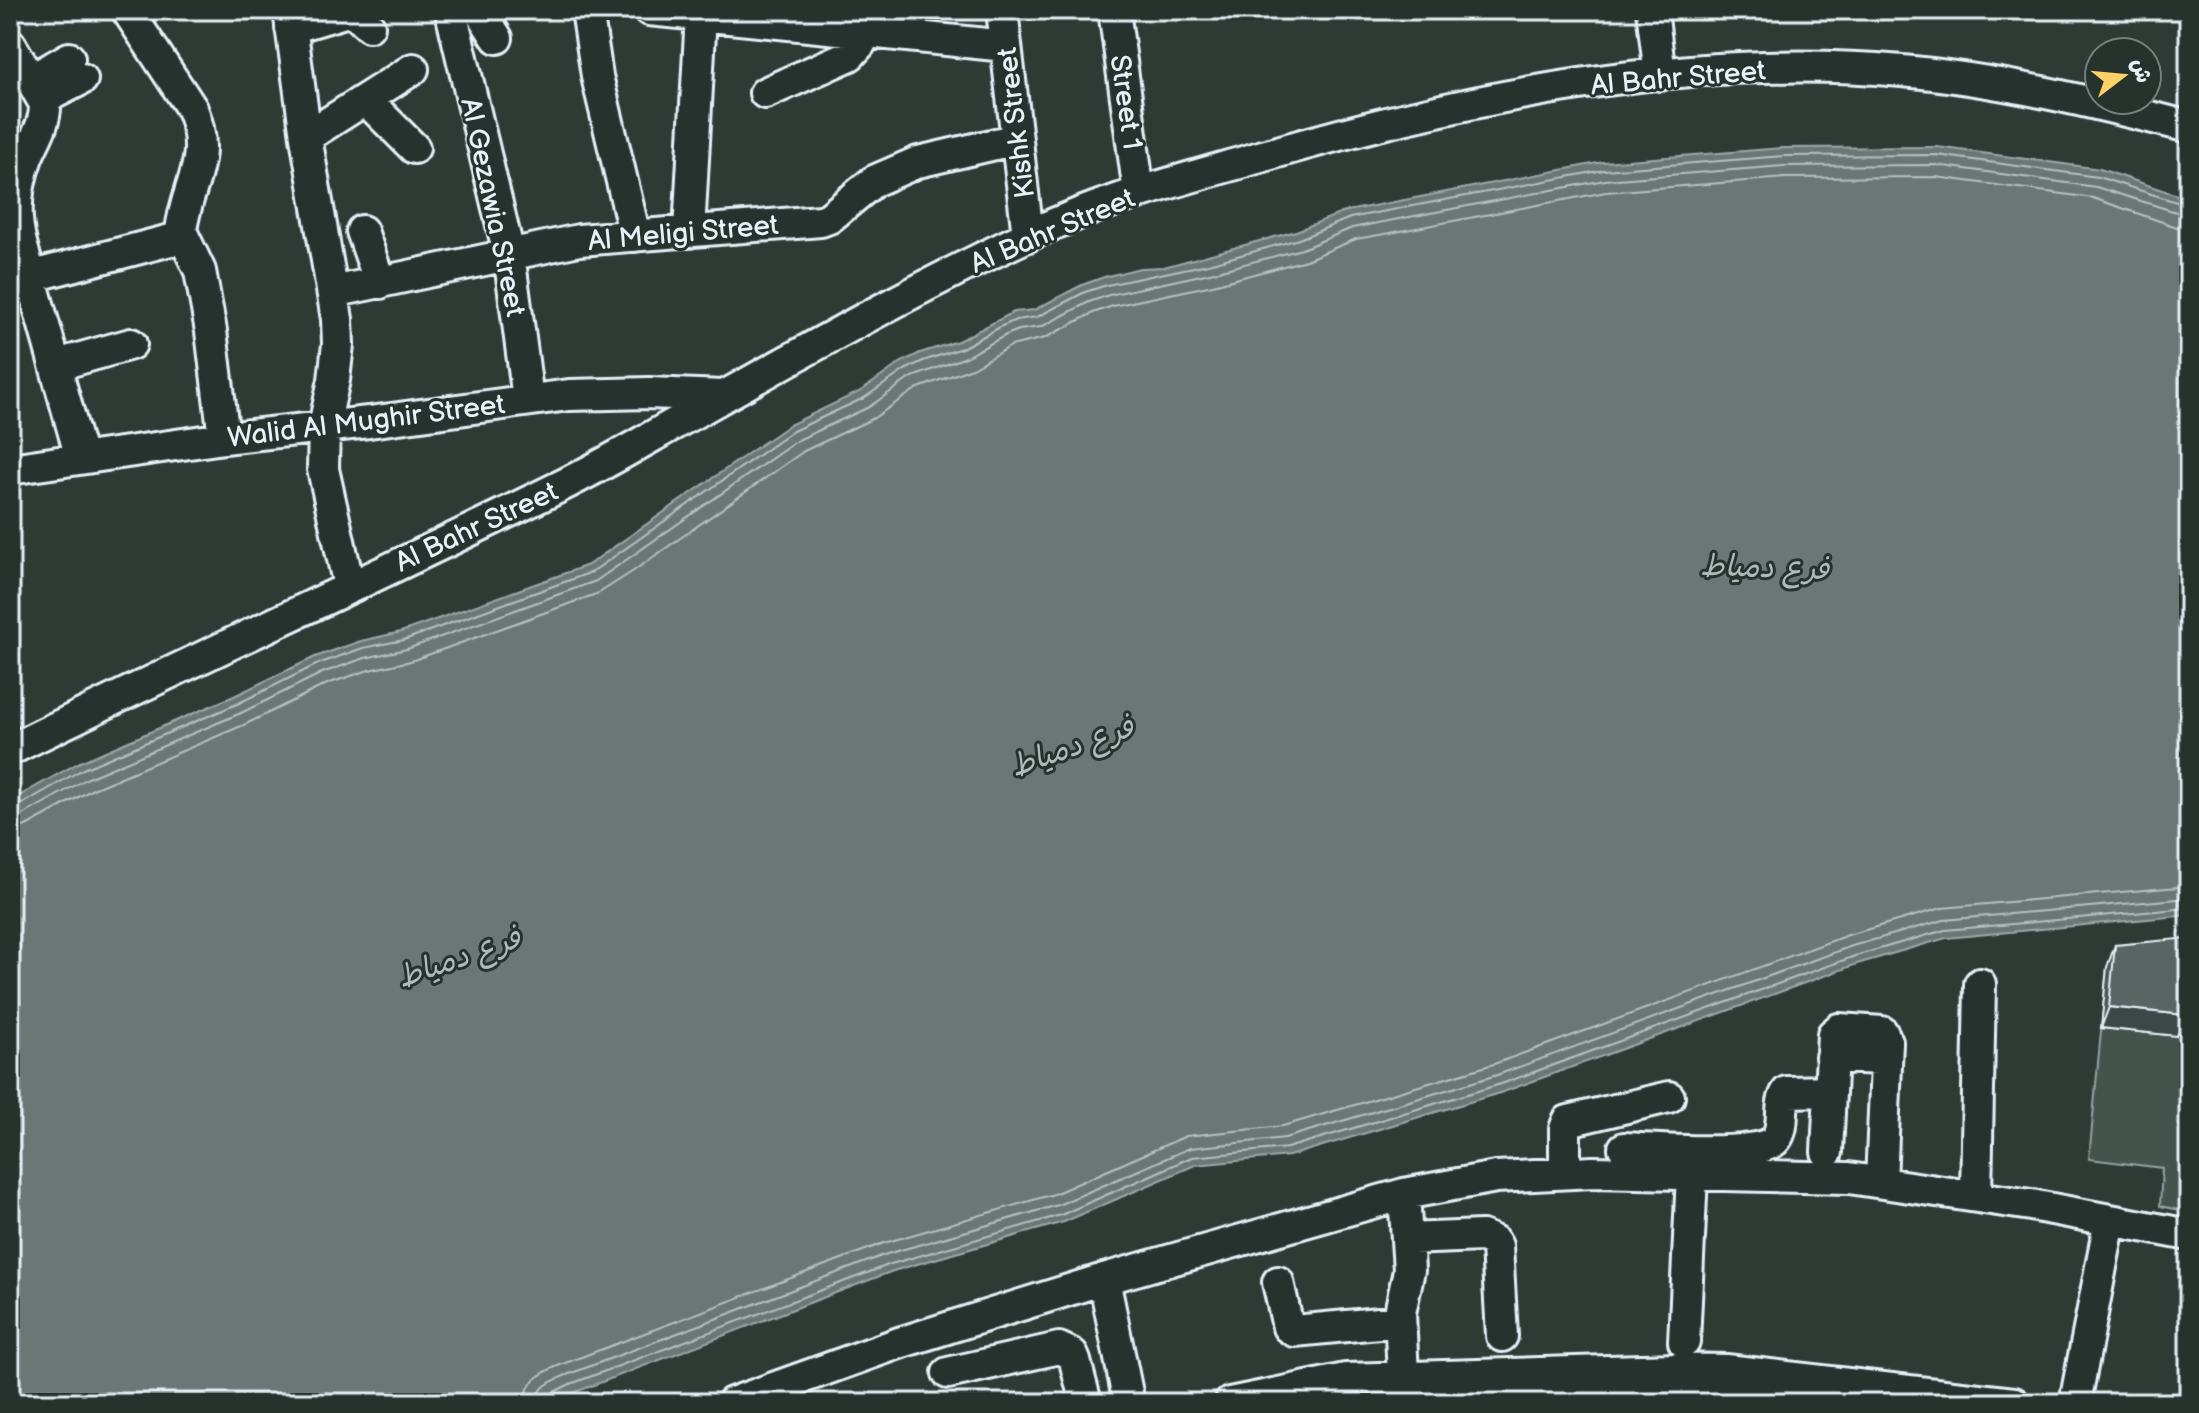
<svg xmlns="http://www.w3.org/2000/svg" width="2199" height="1413" font-family="'Balsamiq Sans','Playpen Sans Arabic',sans-serif">
  <style>
    .green { fill: #45524e; stroke: #96a2a3; stroke-width: 2 }
    .water { fill: #6b7775; stroke: #9da8a9; stroke-width: 2 }
    .lines { fill: none; stroke-linecap: round; stroke-linejoin: round }
    .shore { stroke: #b6c0c4; stroke-width: 2 }
    .minor-casing { stroke: #e8f1f8; stroke-width: 36 }
    .minor { stroke: #26332d; stroke-width: 30 }
    .wall { fill: #4d5755; stroke: #e8f1f8; stroke-width: 2 }
    .shaded-wall { fill: #3e4745; stroke: #e8f1f8; stroke-width: 2 }
    .building { fill: #596563; stroke: #e8f1f8; stroke-width: 2 }
    .labels { text-anchor: middle; stroke-width: 6; stroke-linejoin: round; paint-order: stroke }
    .street-label { font-size: 28px; fill: #e8f1f8; stroke: #26332d }
    .water-label { font-size: 30px; font-style: italic; fill: #b0babd; stroke: #26332d }
  </style>
  <rect width="100%" height="100%" fill="#2e3b35"/>
  <filter id="ink" filterUnits="userSpaceOnUse"><feTurbulence type="fractalNoise" baseFrequency=".0125" numOctaves="2"/><feDisplacementMap in="SourceGraphic" scale="16" xChannelSelector="R" yChannelSelector="G"/><feConvolveMatrix kernelMatrix="1 2 1 2 8 2 1 2 1" color-interpolation-filters="sRGB"/></filter>
  <g filter="url(#ink)">
    <!-- green -->
    <path class="green" d="M2189,959V1212L2160,1206L2162,1168L2089,1159L2107,967Z"/>
    <!-- water -->
    <path class="water" d="M1937,147L2100,169L2189,199V915L1946,938L1857,964L1503,1092L1289,1156L1195,1165L1064,1222L893,1271L547,1403H10V801L80,762L234,696L315,657L361,641L401,632L588,565L789,425L861,391L900,363L920,353L958,341L1014,312L1034,310L1082,285L1104,277L1140,268L1164,267L1296,231L1347,211L1603,162L1783,148Z"/>
    <g class="lines">
      <!-- shore -->
      <path class="shore" d="M10,808L17,807L83,769L237,704L318,664L363,648L404,640L592,572L793,431L864,398L905,370L923,361L962,348L1002,326L1016,320L1037,317L1085,292L1107,285L1208,264L1299,239L1350,218L1381,212L1604,170L1784,156L1937,155L2098,177L2189,206
        M10,818L21,816L88,778L241,713L322,673L365,658L407,649L596,581L798,440L869,407L910,378L966,357L1006,335L1019,330L1041,327L1089,302L1109,295L1210,273L1302,249L1352,228L1383,222L1605,180L1784,166L1936,165L2096,187L2189,216
        M10,830L26,826L93,789L246,724L327,684L369,670L411,661L599,593L632,572L804,451L874,418L916,389L972,368L1011,346L1045,338L1093,313L1113,306L1213,285L1306,260L1356,239L1385,234L1606,192L1785,178L1936,177L2093,198L2177,227L2189,228
        M525,1403C526,1380 541,1373 560,1365L884,1243L1054,1194L1186,1136L1283,1126L1494,1064L1848,935L1942,908L2189,886
        M537,1403C538,1386 550,1382 564,1376L887,1254L1058,1205L1190,1148L1285,1138L1497,1075L1852,946L1944,920L2189,898
        M547,1403L550,1394L568,1385L891,1264L1061,1215L1192,1157L1287,1148L1501,1084L1855,956L1945,930L2189,908"/>
      <!-- minor casing -->
      <g class="minor-casing">
        <path id="minor" d="M127,10L192,109C213,161 187,182 181,231L200,271L211,331L224,438
          M289,10L306,137L337,319L338,344L334,380L324,426L323,469L349,586
          M479,10L497,38
          M587,10L597,76L635,236
          M649,10L1006,46
          M1002,10L1028,236
          M1114,10L1139,193
          M1652,10L1660,75
          M452,16L509,254L528,399
          M291,28L348,11L356,14L369,26
          M10,44L45,104C46,123 34,140 27,157C16,186 13,213 21,243L81,458
          M31,80L69,58
          M765,93L850,55L860,44L867,31
          M43,99L82,79
          M366,100L414,148
          M306,137L413,69
          M362,231L380,283
          M689,232L701,14
          M10,282L182,237
          M333,292L579,240L821,221L829,218L874,181L918,162L1017,139
          M57,365L131,344
          M10,469L224,438L369,422L569,395L649,393L723,396
          M10,750C192,660 377,577 559,487C608,463 655,434 703,408C812,347 921,285 1034,233C1108,198 1189,178 1267,155C1471,96 1689,52 1902,71C1996,79 2097,103 2189,127
          M1831,1057L1886,1059
          M1624,1148C1651,1149 1762,1159 1776,1139C1786,1125 1778,1106 1787,1092L1830,1091
          M1827,1152L1833,1034L1839,1029L1882,1032L1887,1042L1881,1182
          M1565,1173V1129L1568,1121L1669,1097
          M1976,1196L1980,984
          M1407,1239L1482,1236L1494,1241L1497,1246L1502,1336
          M1104,1279L1129,1403
          M1278,1282L1288,1327L1294,1331L1400,1321
          M1684,1342L1692,1175
          M948,1373L1059,1348L1072,1354L1075,1361L1086,1403
          M1403,1376L1400,1313L1409,1270L1404,1194
          M732,1403L899,1343L1104,1279L1404,1194L1496,1177L1593,1172L1849,1178L2031,1205L2189,1235
          M1230,1403L1346,1379L1676,1369L1726,1370L2014,1403
          M1400,1403L1677,1390L1724,1392L1827,1403
          M2075,1403L2110,1220"/>
      </g>
      <!-- minor -->
      <use href="#minor" class="minor"/>
    </g>
    <!-- wall -->
    <path class="wall" d="M2115,945L2185,1015L2177,1036L2101,1028L2107,967Z"/>
    <!-- shaded-wall -->
    <path class="shaded-wall" d="M2109,1007L2185,1015L2177,1036L2101,1028Z"/>
    <!-- building -->
    <path class="building" d="M2189,938V974L2185,1015L2109,1007L2115,945Z"/>
  </g>
  <g class="labels">
    <!-- street labels -->
    <g class="street-label">
      <text transform="translate(1678 77) rotate(-5)" y="10">Al Bahr Street</text>
      <text transform="translate(1127 102) rotate(82)" y="10">Street 1</text>
      <text transform="translate(1015 123) rotate(-97)" y="10">Kishk Street</text>
      <text transform="translate(494 207) rotate(78)" y="10">Al Gezawia Street</text>
      <text transform="translate(1052 230) rotate(-23)" y="10">Al Bahr Street</text>
      <text transform="translate(683 232) rotate(-5)" y="10">Al Meligi Street</text>
      <text transform="translate(366 420) rotate(-7)" y="10">Walid Al Mughir Street</text>
      <text transform="translate(476 526) rotate(-25)" y="10">Al Bahr Street</text>
    </g>
    <!-- water labels -->
    <g class="water-label">
      <text transform="translate(1765 567) rotate(2)" y="10">فرع دمياط</text>
      <text transform="translate(1072 746) rotate(-19)" y="10">فرع دمياط</text>
      <text transform="translate(459 957) rotate(-19)" y="10">فرع دمياط</text>
    </g>
  </g>
  <!-- margin -->
  <rect width="2199" height="1413" fill="none" stroke="#26332d" stroke-width="40"/>
  <rect x="20" y="20" width="2159" height="1373" fill="none" stroke="#e8f1f8" stroke-width="3" filter="url(#ink)"/>
  <!-- north arrow -->
  <g transform="translate(2123 76) rotate(74)"><circle r="38" fill="#26332d" stroke="#747f7e" stroke-width="2"/>
  <path d="M0-6L14 30L0 20L-14 30Z" fill="#ffd166"/>
  <text y="-12" font-size="22" font-weight="bold" text-anchor="middle" fill="#e8f1f8">ش</text>
  </g>
</svg>
